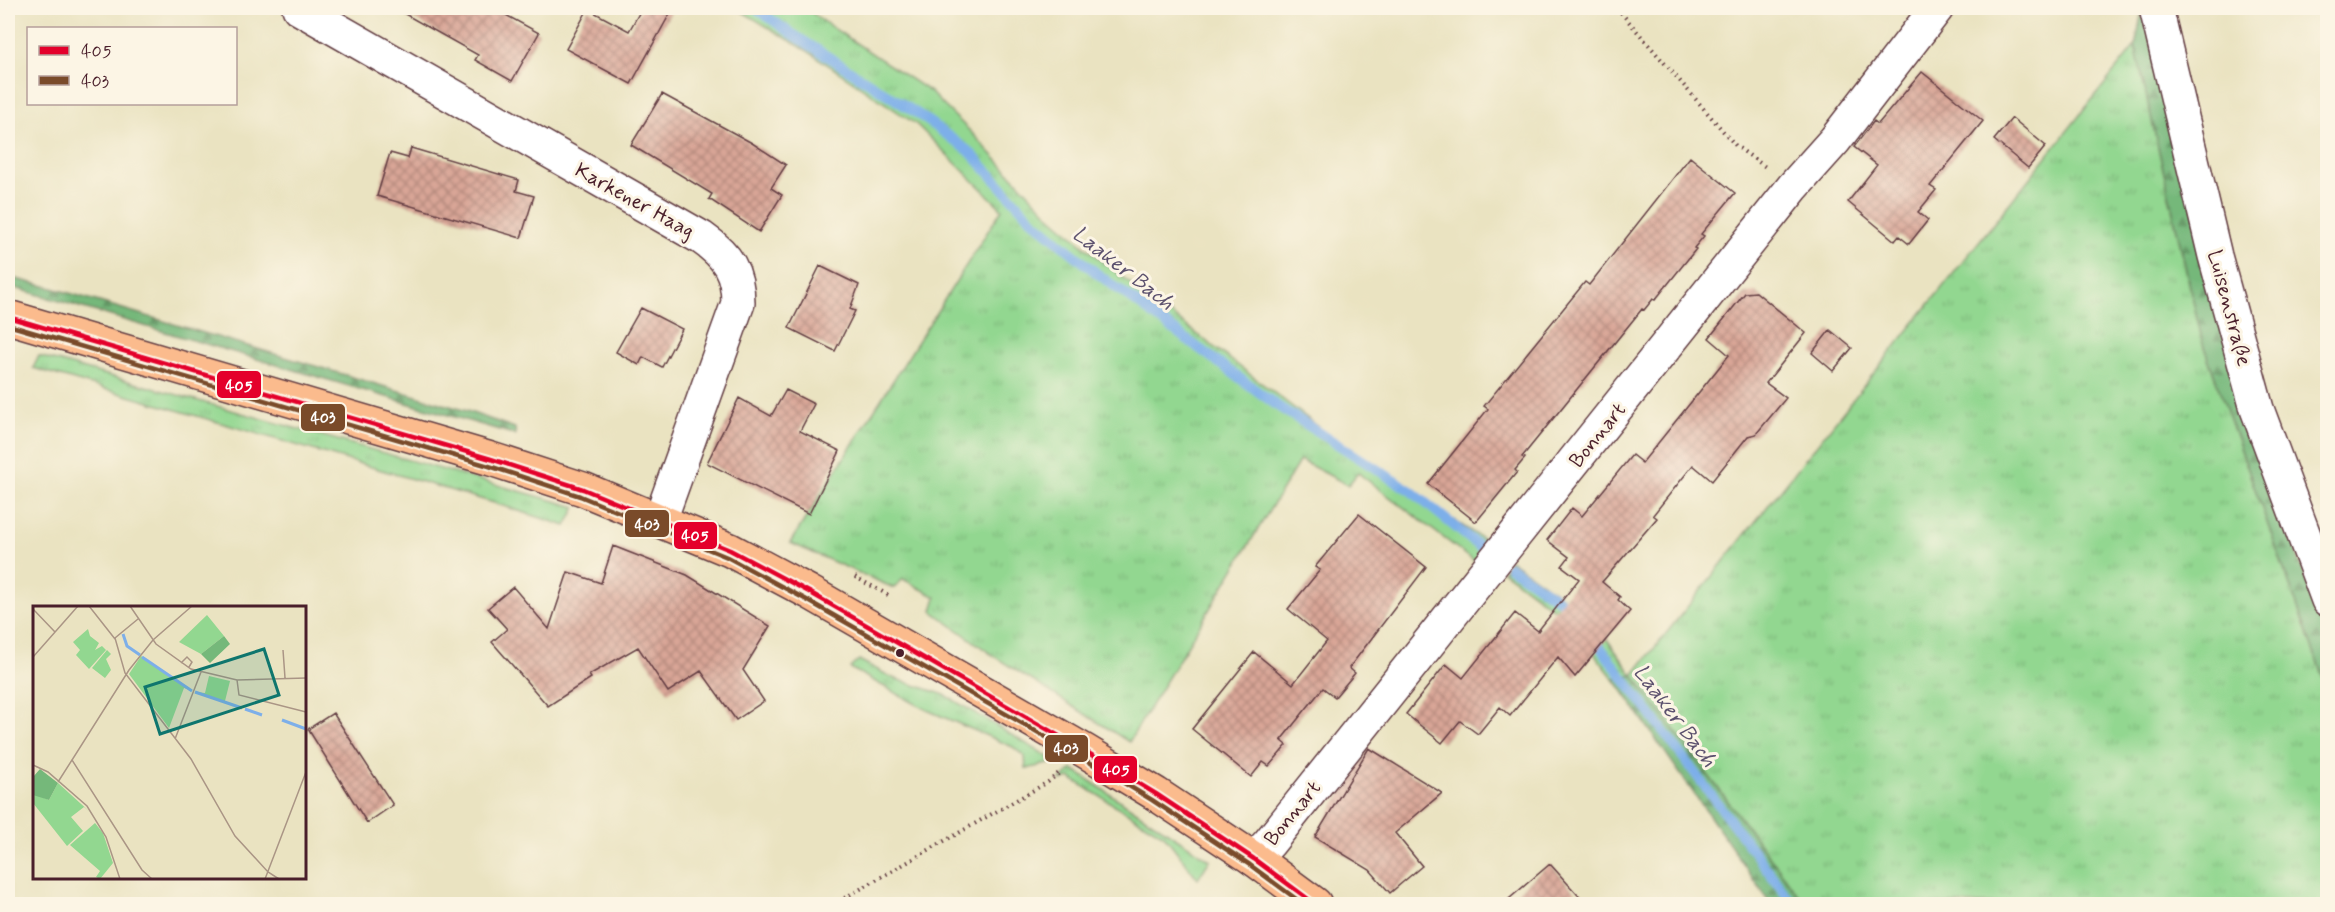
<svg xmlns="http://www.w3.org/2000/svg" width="2335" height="912" font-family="Mynerve,sans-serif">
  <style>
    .grass { fill: url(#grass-tufts); stroke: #6e7b5e; stroke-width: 1.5 }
    .forest { fill: url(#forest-firs); stroke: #606c52; stroke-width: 1.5 }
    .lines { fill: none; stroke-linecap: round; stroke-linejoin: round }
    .stream { stroke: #7dafe9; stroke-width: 10 }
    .building { fill: url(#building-cross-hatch) }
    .minor-casing { stroke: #623c42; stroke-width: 36 }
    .primary-casing { stroke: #623c42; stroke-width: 36 }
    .path { stroke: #623c42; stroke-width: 4; stroke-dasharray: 1.5 4.5; stroke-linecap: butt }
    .minor { stroke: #fff; stroke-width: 33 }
    .primary { stroke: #fbbb8d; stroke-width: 33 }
    .bus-1-casing { stroke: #fcf5e5; stroke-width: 9 }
    .bus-2-casing { stroke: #fcf5e5; stroke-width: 9 }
    .bus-1 { stroke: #e4002b; stroke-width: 4.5 }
    .bus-2 { stroke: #7a4b2a; stroke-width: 4.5 }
    .bus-dot { fill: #4a1f2b; stroke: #fcf5e5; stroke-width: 2 }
    .labels { text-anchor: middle; stroke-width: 6; stroke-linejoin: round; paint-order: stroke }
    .street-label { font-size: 21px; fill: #4a1f2b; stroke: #fcf5e5 }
    .water-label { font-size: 22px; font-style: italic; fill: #5c516e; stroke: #fcf5e5 }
    .inset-river { fill: none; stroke: #7dafe9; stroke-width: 3 }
    .inset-road { fill: none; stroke: #aa9585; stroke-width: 1.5 }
    .view { fill: #0f766e; fill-opacity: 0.15; stroke: #0f766e; stroke-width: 3 }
    .inset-edge { fill: none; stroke: #4a1f2b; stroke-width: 3 }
    .line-badge { stroke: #fcf5e5; stroke-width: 2 }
    .badge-label { font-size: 16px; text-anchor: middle; font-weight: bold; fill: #fff }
  </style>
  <defs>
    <pattern id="grass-tufts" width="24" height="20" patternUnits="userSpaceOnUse" patternTransform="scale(1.5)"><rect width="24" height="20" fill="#92d790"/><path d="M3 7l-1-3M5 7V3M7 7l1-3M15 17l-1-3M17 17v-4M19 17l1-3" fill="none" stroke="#7fb87c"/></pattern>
    <pattern id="forest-firs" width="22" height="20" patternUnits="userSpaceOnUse" patternTransform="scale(1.5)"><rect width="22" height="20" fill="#75b87a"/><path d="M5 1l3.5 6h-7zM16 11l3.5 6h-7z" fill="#629564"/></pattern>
    <pattern id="building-cross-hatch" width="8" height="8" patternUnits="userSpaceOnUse" patternTransform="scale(1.5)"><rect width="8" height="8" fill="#d9a697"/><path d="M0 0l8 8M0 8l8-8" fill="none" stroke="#b2877b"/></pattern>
  </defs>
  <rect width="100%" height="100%" fill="#fcf5e5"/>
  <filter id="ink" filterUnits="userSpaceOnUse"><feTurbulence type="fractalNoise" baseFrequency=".0167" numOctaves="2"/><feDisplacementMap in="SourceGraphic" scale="12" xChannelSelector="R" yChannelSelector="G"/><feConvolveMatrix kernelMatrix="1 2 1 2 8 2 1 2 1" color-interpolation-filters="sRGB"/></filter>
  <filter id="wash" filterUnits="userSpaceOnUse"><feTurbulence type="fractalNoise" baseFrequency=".008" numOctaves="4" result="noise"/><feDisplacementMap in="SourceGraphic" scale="24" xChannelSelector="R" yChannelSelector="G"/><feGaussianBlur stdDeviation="1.35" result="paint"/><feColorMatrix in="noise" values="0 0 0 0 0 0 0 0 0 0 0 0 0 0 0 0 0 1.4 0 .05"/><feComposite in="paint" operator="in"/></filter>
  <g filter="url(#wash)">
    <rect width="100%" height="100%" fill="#eae3c1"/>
    <!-- grass -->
    <path class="grass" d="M736,8H806L824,22L929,91L971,132L1050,216L1104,263L1366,463L1489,543L1474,561L1358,473L1348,485L1300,460L1129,742L995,657L932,611L936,597L903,579L894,588L790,543L1002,209L917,125L806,50Z
      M2135,46L2203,344L2327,689V904H1805L1633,675L1614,679L1568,620L1503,571L1510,560L1572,604L1598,627L1633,675Z
      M39,356L576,507L566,526L494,503L33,368Z
      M859,660L893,678L945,695L1057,762L1026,769L1025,757L1013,747L927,710L850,668Z
      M1072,769L1210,860L1198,879L1164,835L1070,778L1060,781Z"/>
    <!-- forest -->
    <path class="forest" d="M2142,11L2296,551L2327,637V689L2203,344L2135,46Z
      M8,277L49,287L467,411L515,428L516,435L8,286Z
      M1633,675L1805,904H1771L1614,679Z"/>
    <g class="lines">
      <!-- stream -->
      <path class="stream" d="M755,8L791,33L921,116L970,152L1031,219L1099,275L1279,407L1411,491L1480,547
        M1510,567L1572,609
        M1592,636L1793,904"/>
    </g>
    <g id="blocks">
      <!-- building -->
      <path class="building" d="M394,8H493L539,33L512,81L475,60L478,55Z
        M642,8H673L631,84L566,49L588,9L629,31Z
        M1922,72L1983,121L1930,186L1936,190L1918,212L1928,220L1909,244L1899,236L1895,241L1848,202L1877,165L1854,147L1874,121L1878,124Z
        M662,94L752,143L786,165L771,188L782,195L759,232L709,199L712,194L631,145Z
        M2012,118L2046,146L2028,168L1994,140Z
        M411,148L519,180L516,191L534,196L521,238L377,196L390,153L408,158Z
        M1690,157L1735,193L1701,234L1704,236L1694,248L1696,249L1675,275L1655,300L1653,299L1644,310L1642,309L1522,457L1525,458L1515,470L1517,472L1476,522L1428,484L1488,409L1484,406L1585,282L1589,285Z
        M820,266L859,285L850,309L855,311L835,351L789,328Z
        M1756,292L1806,333L1766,383L1786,398L1756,434L1748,436L1712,481L1693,465L1653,515L1657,518L1602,582L1620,597L1618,600L1630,611L1575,677L1558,657L1510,716L1500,707L1478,734L1460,721L1442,743L1406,714L1446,664L1463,678L1515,613L1538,631L1579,579L1562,566L1569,557L1547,540L1572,508L1582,516L1632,455L1642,463L1729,355L1709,338L1745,293Z
        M641,308L682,329L662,367L643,357L639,365L616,352Z
        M1830,330L1852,348L1833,371L1812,353Z
        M786,390L814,404L800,431L840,451L809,514L707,463L739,398L771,416Z
        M1359,514L1426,567L1349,668L1355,673L1335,697L1323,688L1281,740L1287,745L1269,766L1263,762L1251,777L1192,729L1254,652L1293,684L1327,641L1288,609L1320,570L1315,567Z
        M613,546L687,575L770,626L743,670L764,701L736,720L701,671L668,692L638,647L589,675L591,678L548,706L492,642L507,629L488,608L513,587L549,629L568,572L601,583Z
        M333,713L393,805L367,823L308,729Z
        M1369,748L1442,793L1395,833L1422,866L1390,893L1370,870L1315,837Z
        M1550,864L1586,904H1503Z"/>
    </g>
  </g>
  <g filter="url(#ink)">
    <use href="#blocks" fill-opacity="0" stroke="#623c42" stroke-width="1.5"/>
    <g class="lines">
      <!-- minor casing -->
      <g class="minor-casing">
        <path id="minor" d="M299,8L702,238C728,256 738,272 738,303L660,520
          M2156,8L2215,256L2257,409L2328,600
          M1254,859L1269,843L1793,187L1835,140L1937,8"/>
      </g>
      <!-- primary casing -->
      <g class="primary-casing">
        <path id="primary" d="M8,317L491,459L583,489L730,550L809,592L1085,751L1156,794L1254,859L1315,904"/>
      </g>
      <!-- path -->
      <path class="path" d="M1617,8L1736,146L1767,168
        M855,577L890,596
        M834,904L1048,782L1059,773"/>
      <!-- minor -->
      <use href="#minor" class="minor"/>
      <!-- primary -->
      <use href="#primary" class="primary"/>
      <!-- bus-1 casing -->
      <g class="bus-1-casing">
        <path id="bus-1" d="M8,317L491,459L583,489L730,550L809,592L1085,751L1156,794L1254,859L1315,904"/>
      </g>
      <!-- bus-2 casing -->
      <g class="bus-2-casing">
        <path id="bus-2" d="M8,325L489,466L580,496L727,557L805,599L1081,757L1152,800L1250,865L1303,904"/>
      </g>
      <!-- bus-1 -->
      <use href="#bus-1" class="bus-1"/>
      <!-- bus-2 -->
      <use href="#bus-2" class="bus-2"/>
    </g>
  </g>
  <!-- markers -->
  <circle class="bus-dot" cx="900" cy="653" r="5"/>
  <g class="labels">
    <!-- street labels -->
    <g class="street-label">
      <text transform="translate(635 200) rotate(29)" y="7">Karkener Haag</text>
      <text transform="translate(2230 308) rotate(75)" y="7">Luisenstraße</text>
      <text transform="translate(1597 435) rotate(-51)" y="7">Bonnart</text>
      <text transform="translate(1292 813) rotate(-51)" y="7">Bonnart</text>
    </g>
    <!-- water labels -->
    <g class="water-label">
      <text transform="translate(1124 267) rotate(38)" y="8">Laaker Bach</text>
      <text transform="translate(1676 715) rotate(53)" y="8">Laaker Bach</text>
    </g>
  </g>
  <!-- overview -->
  <g transform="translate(33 606)">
    <rect width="273" height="273" fill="#eae3c1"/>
    <path d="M174,9L191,30L168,48L146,36ZM55,23L57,30L66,37L62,44L69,40L73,44L56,63L43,49L47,44L40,36ZM74,44L78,48L73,53L78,64L72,72L59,62ZM108,50L160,85L151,82L136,122L96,68ZM176,70L197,75L192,95L209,103L161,86L172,87ZM25,177L58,207L51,201L38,211L50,225L34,240L0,197L1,188L16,194ZM62,217L70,227L80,257L67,273L63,271L67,265L37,239Z" fill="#92d790"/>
    <path d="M191,30L197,38L177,57L168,48ZM7,163L25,177L16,194L0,189V171Z" fill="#75b87a"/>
    <path class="inset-river" d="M90,28L94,40L107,49M109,51L159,85M162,86L209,102M212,103L229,109M249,114L273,123"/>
    <path class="inset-road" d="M56,0L82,33M97,0L123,38L158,63L204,74L273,72M0,3L22,26M105,13L82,32L92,67L158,153L202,230L235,266L246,273M250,44L252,72M0,51L45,0M148,57L154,51L159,56L156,61M204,74L206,89L273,106M142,133L168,66M0,159L15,166L54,200L73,231L87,273M25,176L39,154M119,273L109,264L39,154L96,64L120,34L159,0M232,273L273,166"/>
    <path class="view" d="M231,43L246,89L127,128L112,81Z"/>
    <rect width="273" height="273" class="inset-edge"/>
  </g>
  <g class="line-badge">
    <rect x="216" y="370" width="46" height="29" rx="6" fill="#e4002b"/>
    <rect x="300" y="403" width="46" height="29" rx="6" fill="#7a4b2a"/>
    <rect x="624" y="509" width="46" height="29" rx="6" fill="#7a4b2a"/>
    <rect x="673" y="521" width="45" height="29" rx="6" fill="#e4002b"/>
    <rect x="1044" y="734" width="45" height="29" rx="6" fill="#7a4b2a"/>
    <rect x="1093" y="755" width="45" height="29" rx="6" fill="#e4002b"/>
  </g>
  <g class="badge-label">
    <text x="239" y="391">405</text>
    <text x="323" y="423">403</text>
    <text x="647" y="530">403</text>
    <text x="695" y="541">405</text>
    <text x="1066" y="754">403</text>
    <text x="1116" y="775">405</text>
  </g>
  <!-- margin -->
  <rect width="2335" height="912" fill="none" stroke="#fcf5e5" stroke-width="30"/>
  <!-- legend -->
  <rect x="27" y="27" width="210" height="78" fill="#fcf5e5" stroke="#b59f9b" stroke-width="1.5"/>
  <rect x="39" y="46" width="30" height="9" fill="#e4002b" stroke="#b59f9b" stroke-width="1.5"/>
  <text x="81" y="57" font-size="18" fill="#4a1f2b">405</text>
  <rect x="39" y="76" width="30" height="9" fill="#7a4b2a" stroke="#b59f9b" stroke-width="1.5"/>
  <text x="81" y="87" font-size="18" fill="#4a1f2b">403</text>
</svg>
